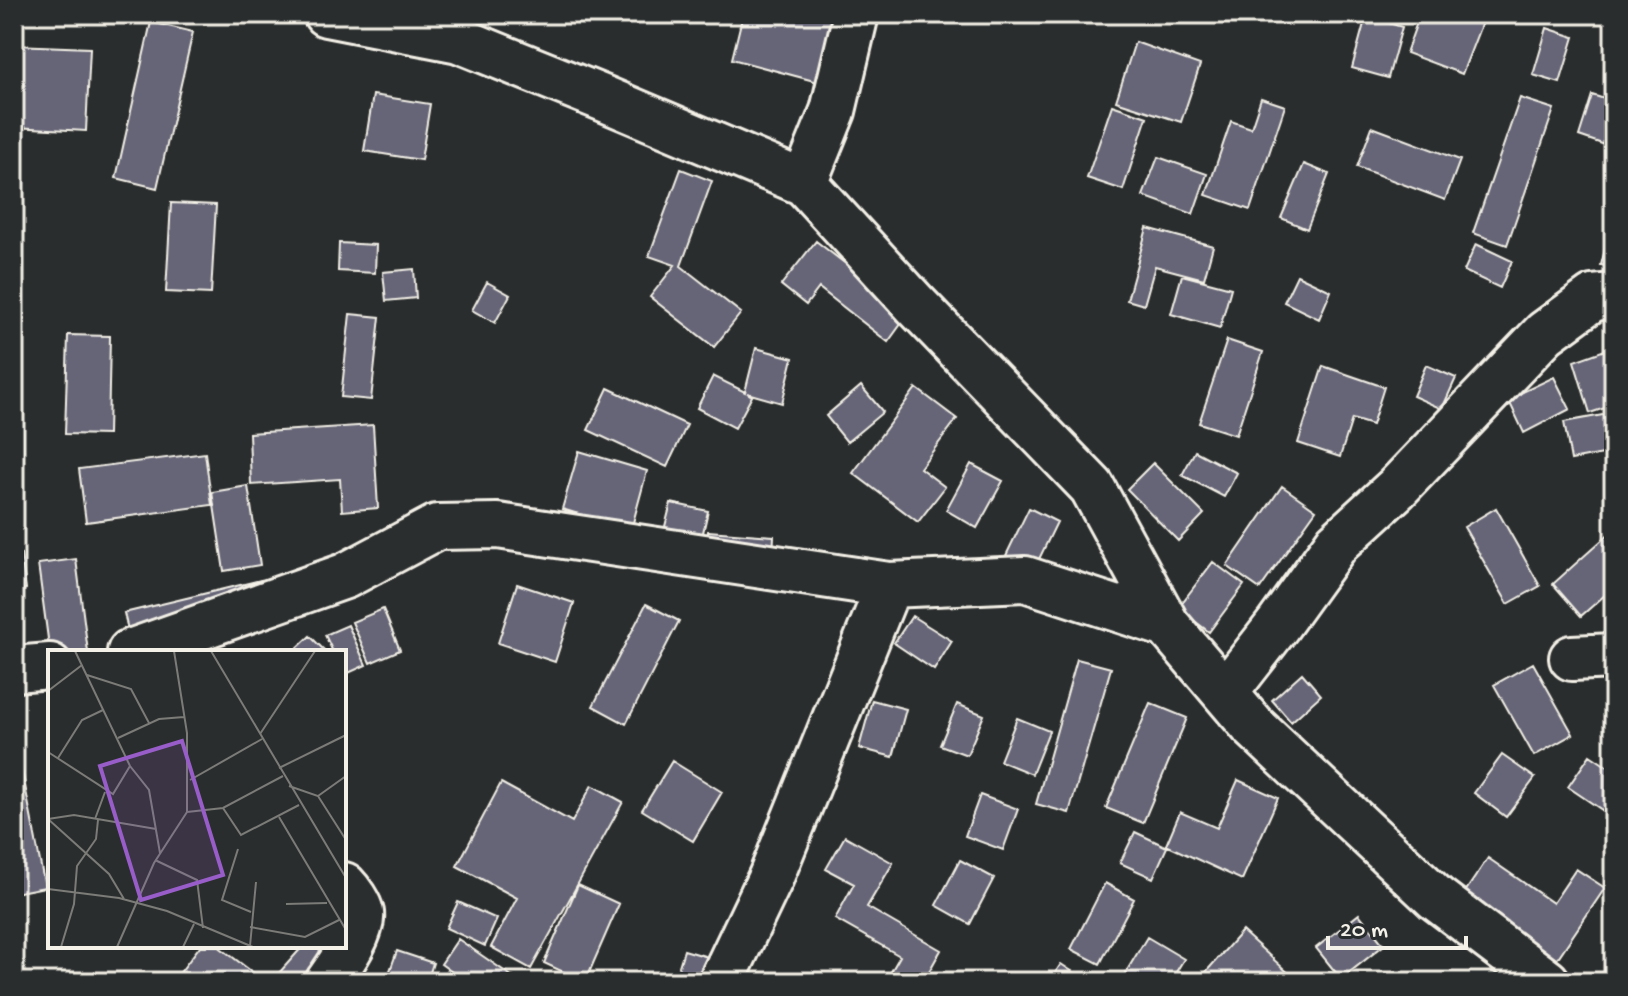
<svg xmlns="http://www.w3.org/2000/svg" width="1628" height="996" font-family="'Gochi Hand',sans-serif">
  <style>
    .building { fill: #666577; stroke: #f4f1e8; stroke-width: 2 }
    .lines { fill: none; stroke-linecap: round; stroke-linejoin: round }
    .minor-casing { stroke: #f4f1e8; stroke-width: 50 }
    .minor { stroke: #2a2d2e; stroke-width: 44 }
    .inset-road { fill: none; stroke: #7b7b78; stroke-width: 2 }
    .view { fill: #995dc9; fill-opacity: 0.15; stroke: #995dc9; stroke-width: 4 }
    .inset-edge { fill: none; stroke: #f4f1e8; stroke-width: 4 }
  </style>
  <rect width="100%" height="100%" fill="#2a2d2e"/>
  <filter id="ink" filterUnits="userSpaceOnUse"><feTurbulence type="fractalNoise" baseFrequency=".0125" numOctaves="2"/><feDisplacementMap in="SourceGraphic" scale="16" xChannelSelector="R" yChannelSelector="G"/><feConvolveMatrix kernelMatrix="1 2 1 2 8 2 1 2 1" color-interpolation-filters="sRGB"/></filter>
  <g filter="url(#ink)">
    <!-- building -->
    <path class="building" d="M743,14H848L829,85L732,59Z
      M1420,14H1476L1484,17L1462,74L1406,53Z
      M1366,16L1402,27L1388,78L1352,68Z
      M151,22L193,32L157,188L116,178Z
      M1547,28L1574,37L1560,83L1533,75Z
      M1135,42L1200,65L1181,122L1116,101Z
      M14,45L90,48L86,131L14,127Z
      M373,95L430,104L421,160L364,151Z
      M1592,95L1614,102V148L1579,136Z
      M1261,98L1285,106L1250,210L1206,195L1231,121L1251,128Z
      M1520,98L1554,109L1507,245L1473,233Z
      M1112,105L1147,117L1123,190L1087,178Z
      M1372,127L1460,160L1445,200L1357,167Z
      M14,153L25,155L15,214H14Z
      M1158,157L1207,174L1193,214L1143,196Z
      M1304,164L1329,174L1307,229L1281,218Z
      M681,169L712,181L681,266L741,313L714,347L650,297L675,265L649,256Z
      M171,203L216,205L211,294L166,292Z
      M1147,228L1213,246L1204,279L1155,266L1144,305L1127,300Z
      M1610,230L1614,231V268L1601,265Z
      M816,241L909,313L888,342L819,288L806,305L781,285Z
      M339,243L376,245L375,273L338,271Z
      M1476,244L1512,261L1500,288L1464,271Z
      M414,269L416,298L386,301L383,272Z
      M1182,275L1231,288L1220,328L1171,314Z
      M1297,275L1331,291L1319,319L1284,302Z
      M487,282L510,295L495,323L472,310Z
      M350,314L380,317L371,400L341,397Z
      M14,334H21L23,475L14,476Z
      M68,335L110,336L108,435L65,434Z
      M1227,340L1263,352L1236,435L1199,423Z
      M756,348L793,358L782,403L747,393L752,396L735,428L697,408L713,376L745,392Z
      M1605,350L1614,377V405L1590,413L1574,361Z
      M1426,365L1456,378L1442,409L1413,396Z
      M1323,366L1384,387L1372,425L1352,419L1340,457L1298,443Z
      M1554,377L1570,409L1524,433L1508,399Z
      M861,386L883,412L847,442L826,416Z
      M608,388L687,425L667,467L588,430Z
      M916,388L957,419L920,468L945,487L918,522L853,473Z
      M1614,413V452L1571,460L1564,422Z
      M373,425L378,508L342,511L340,479L251,485L249,433Z
      M579,451L647,471L631,530L562,509Z
      M1195,451L1237,473L1224,497L1182,475Z
      M205,453L212,505L86,522L79,469Z
      M1153,463L1204,514L1178,541L1127,489Z
      M971,464L1003,481L977,528L946,510Z
      M248,486L260,565L224,571L212,492Z
      M1282,486L1316,510L1260,589L1227,566Z
      M671,503L708,511L696,563L658,554Z
      M1029,508L1057,522L1026,586L998,572Z
      M1496,508L1540,586L1508,604L1464,527Z
      M708,531L774,536L772,573L706,568Z
      M1612,531L1614,534V587L1581,616L1553,584Z
      M21,554L26,589L14,591V555Z
      M76,559L88,652H50V654L38,564Z
      M1213,562L1244,585L1209,632L1178,608Z
      M261,580L271,626L163,652H133L124,613Z
      M517,584L574,603L555,662L498,643Z
      M646,604L679,621L626,724L593,706Z
      M383,609L400,650L370,663L352,622Z
      M912,616L952,641L934,670L894,643Z
      M348,625L366,665L344,675V652H333L325,635Z
      M310,636L326,652H293Z
      M1077,659L1111,668L1069,813L1036,804Z
      M1533,663L1573,734L1534,756L1494,685Z
      M1302,673L1321,695L1291,722L1272,700Z
      M872,700L906,709L893,757L859,748Z
      M1150,703L1187,718L1143,823L1106,808Z
      M957,704L984,715L967,755L940,745Z
      M1017,718L1049,731L1032,774L1000,761Z
      M14,740H16L45,887L14,893Z
      M1502,755L1535,778L1506,817L1474,793Z
      M1590,755L1614,771V818L1568,787Z
      M672,761L722,792L693,841L642,810Z
      M1238,780L1278,798L1242,880L1166,845L1180,812L1217,828Z
      M501,783L572,822L592,785L623,802L531,969L491,947L517,898L457,866Z
      M980,795L1018,809L1003,850L965,836Z
      M1135,832L1167,847L1153,878L1120,863Z
      M845,836L893,863L867,907L941,950L923,982H885L900,956L835,919L854,884L826,869Z
      M1488,858L1553,903L1576,869L1605,888L1555,962L1461,898Z
      M960,860L994,878L970,924L936,905Z
      M1105,883L1134,899L1100,964L1071,949Z
      M578,885L619,904L585,982L544,963Z
      M458,902L497,919L485,946L446,928Z
      M1359,914L1384,945L1341,979L1316,948Z
      M1242,931L1293,977L1289,982H1197Z
      M1147,937L1184,959L1170,982H1120Z
      M458,939L513,977L510,982H466L441,964Z
      M200,946H218L264,981L173,982Z
      M303,946H322L348,970L338,982H288L279,973Z
      M684,950L725,962L700,982L676,976Z
      M397,951L433,963L427,982H386Z
      M1061,964L1088,982H1049Z"/>
    <g class="lines">
      <!-- minor casing -->
      <g class="minor-casing">
        <path id="minor" d="M326,14L459,40L605,99L804,183L915,304L1092,487L1167,625L1252,725L1436,898L1547,982
          M804,183L833,111L856,14
          M130,652L345,576L437,527L498,526L889,585L1025,579L1167,625
          M1572,658L1614,656
          M14,669L50,666
          M1225,693L1278,625L1337,543L1397,488L1545,333L1593,298L1614,296
          M328,982C339,966 364,932 361,913C359,904 350,891 344,885
          M721,982L771,877L889,585"/>
      </g>
      <!-- minor -->
      <use href="#minor" class="minor"/>
    </g>
  </g>
  <!-- overview -->
  <g transform="translate(48 650)">
    <rect width="298" height="298" fill="#2a2d2e"/>
    <path class="inset-road" d="M27,1L82,116L101,140L112,203M163,1L298,228M39,25L83,39L101,73M0,41L34,15M212,84L267,1M70,88L111,69L136,67M0,102L65,144L82,116M10,108L34,70L55,60M231,118L298,85M142,130L214,89M241,136L270,146L298,190M270,146L298,126M175,158L193,185L251,155M139,162L175,158L235,126M231,167L298,280M0,169L61,224L76,249M0,169L26,165L108,179M47,169L57,142M190,199L174,250L203,262M107,210L149,230L155,278M0,239L71,248L119,261L205,297M238,254L279,253M202,277L257,287L291,270M202,296L208,232M13,297L26,254L29,216L48,189L50,170M69,297L106,213L139,162V83L126,1M135,297L146,274"/>
    <path class="view" d="M134,91L175,225L93,250L52,116Z"/>
    <rect width="298" height="298" class="inset-edge"/>
  </g>
  <!-- margin -->
  <rect width="1628" height="996" fill="none" stroke="#2a2d2e" stroke-width="48"/>
  <rect x="24" y="24" width="1580" height="948" fill="none" stroke="#f4f1e8" stroke-width="3" filter="url(#ink)"/>
  <!-- scale -->
  <path d="M1328 936v12h138v-12" fill="none" stroke="#f4f1e8" stroke-width="4"/>
  <text x="1340" y="936" font-size="24" fill="#f4f1e8" stroke="#2a2d2e" stroke-width="6" paint-order="stroke">20 m</text>
</svg>
